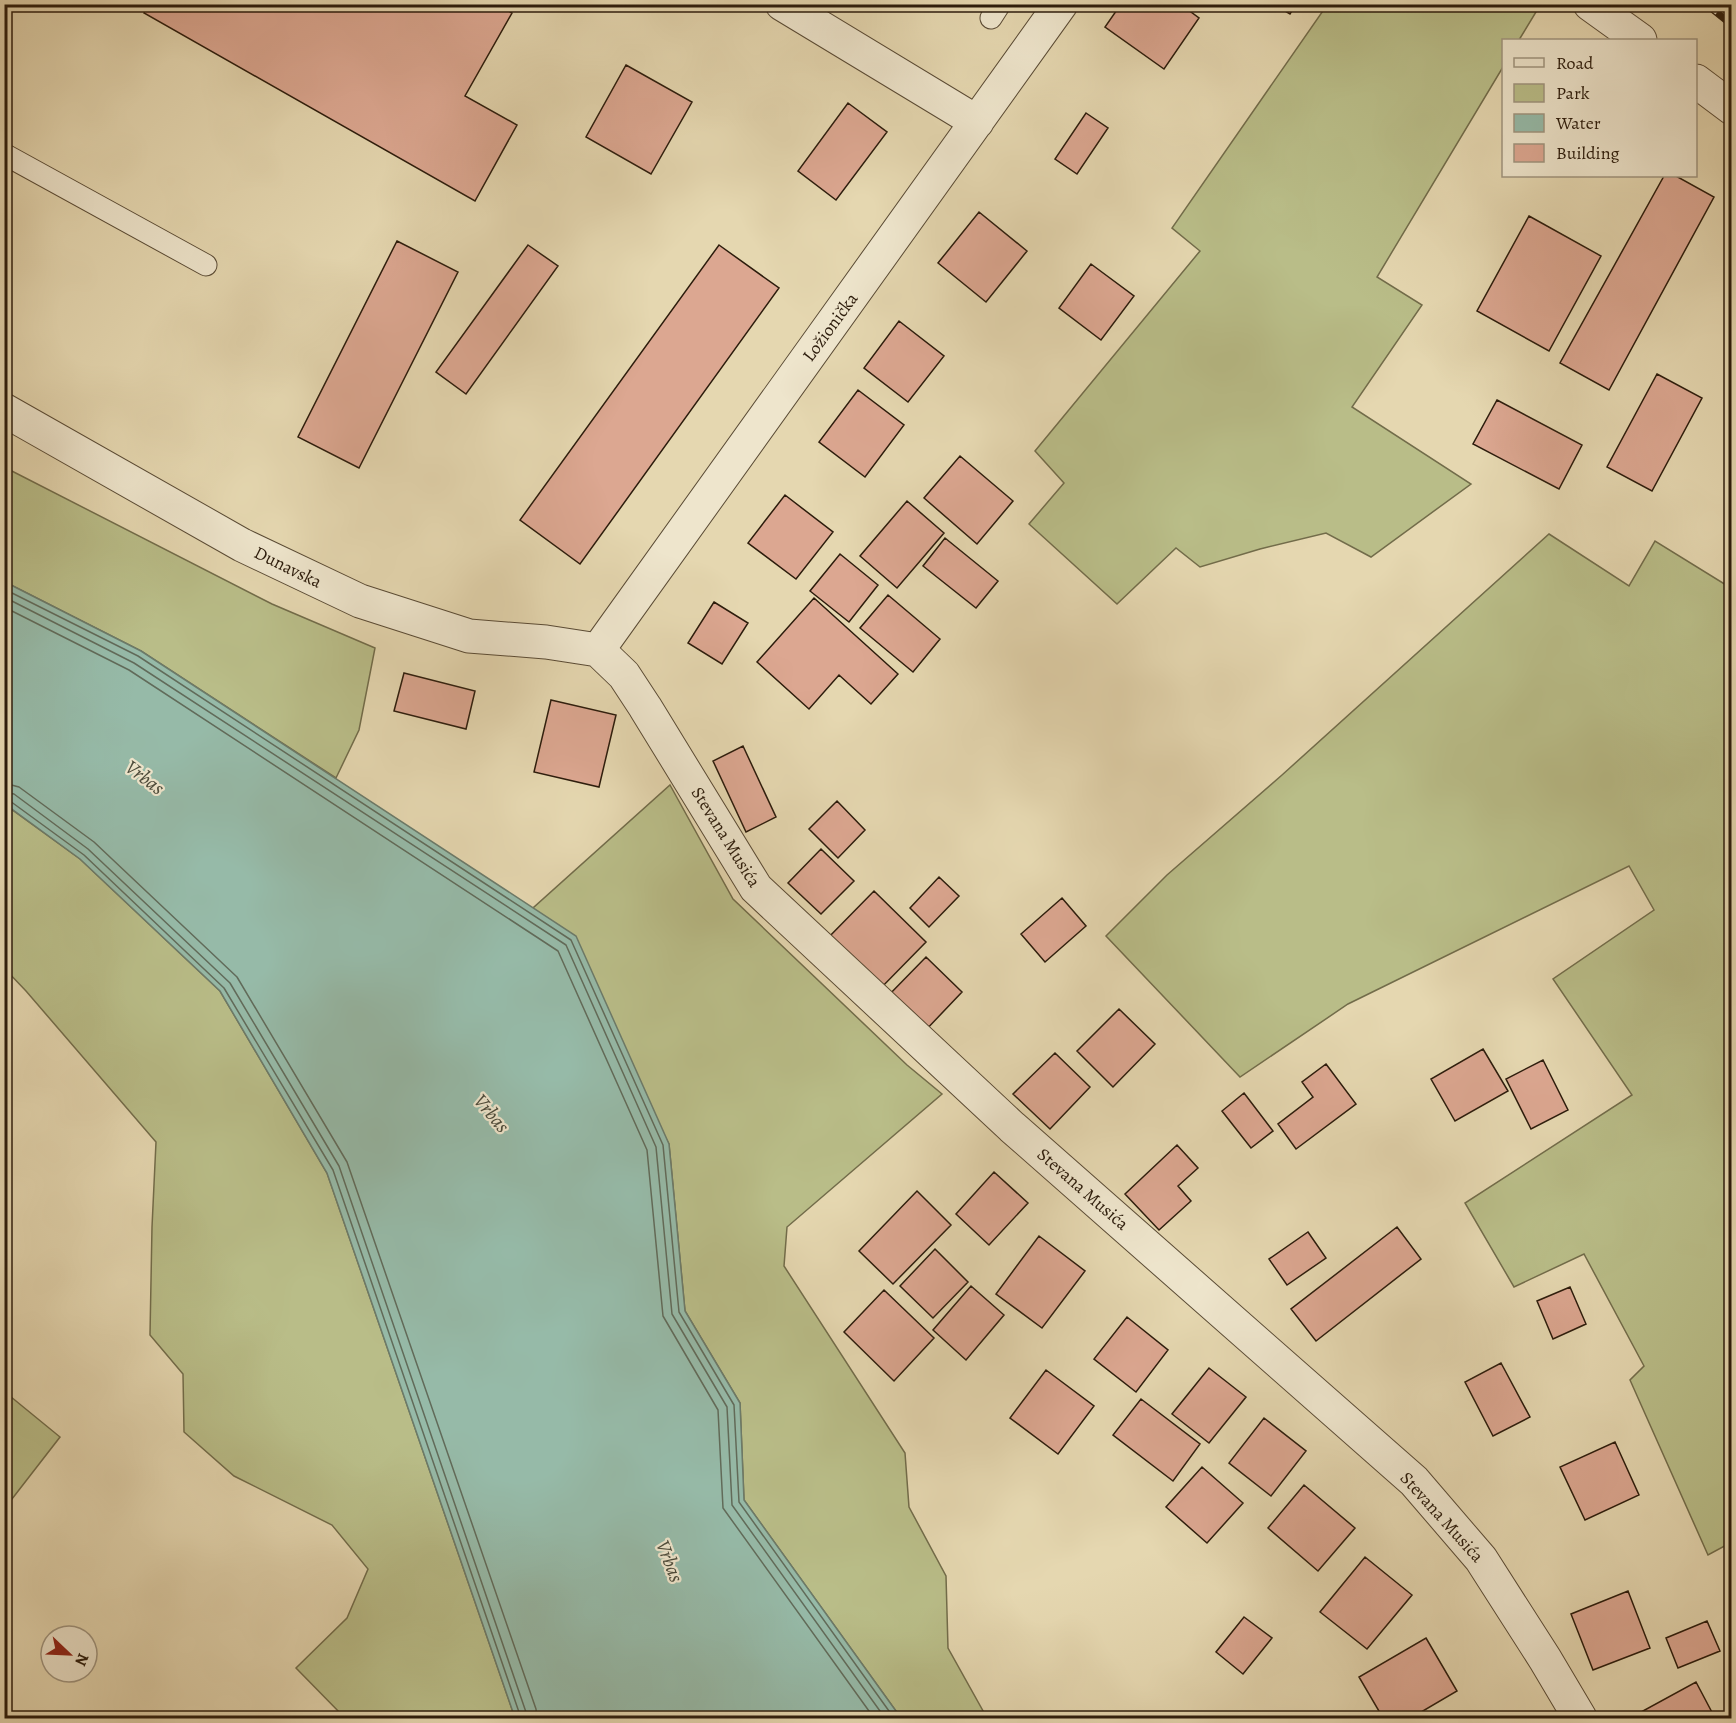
<svg xmlns="http://www.w3.org/2000/svg" width="1736" height="1723" font-family="Alegreya,serif">
  <style>
    .green { fill: #b9bd88; stroke: #726c4a; stroke-width: 1.5 }
    .water { fill: #96baa8; stroke: #6c7b6a; stroke-width: 1.5 }
    .lines { fill: none; stroke-linecap: round; stroke-linejoin: round }
    .shore { stroke: #616b5a; stroke-width: 1.5 }
    .building { fill: #dca791; stroke: #2c1c0c; stroke-width: 1.5 }
    .service-casing { stroke: #5a4b35; stroke-width: 23 }
    .minor-casing { stroke: #5a4b35; stroke-width: 35 }
    .service { stroke: #eee5cc; stroke-width: 21 }
    .minor { stroke: #eee5cc; stroke-width: 33 }
    .rail-casing { stroke: #2c1c0c; stroke-width: 7 }
    .rail { stroke: #eee5cc; stroke-width: 4.5; stroke-dasharray: 14; stroke-linecap: butt }
    .labels { text-anchor: middle; stroke-width: 4.5; stroke-linejoin: round; paint-order: stroke }
    .street-label { font-size: 18px; fill: #2c1c0c; stroke: #eee5cc }
    .water-label { font-size: 20px; font-style: italic; fill: #4c4b3b; stroke: #eee5cc }
  </style>
  <rect width="100%" height="100%" fill="#e5d7b0"/>
  <filter id="stains"><feTurbulence type="fractalNoise" baseFrequency=".00333" numOctaves="4"/><feColorMatrix values="0 0 0 0 .2 0 0 0 0 .09 0 0 0 0 .02 0 0 0 .5 -.17"/></filter>
  <radialGradient id="worn" r=".72"><stop offset=".6" stop-color="#630" stop-opacity="0"/><stop offset="1" stop-color="#630" stop-opacity=".3"/></radialGradient>
  <!-- green -->
  <path class="green" d="M1524,4L1536,12L1519,40H1504L1503,67L1377,277L1422,305L1352,407L1471,484L1371,557L1326,533L1260,549L1200,567L1176,548L1117,604L1029,524L1064,483L1035,451L1200,251L1172,228L1327,5Z
    M4,467L272,604L375,648L359,730L336,778L141,651L5,582Z
    M1549,534L1629,586L1655,541L1731,588L1732,1542L1708,1555L1630,1380L1644,1366L1584,1254L1514,1287L1465,1203L1632,1095L1553,979L1654,910L1629,866L1348,1004L1240,1077L1106,936L1167,875L1282,775Z
    M670,785L733,899L907,1065L942,1094L787,1227L784,1266L905,1453L909,1507L946,1576L948,1648L987,1718H901L744,1500L740,1403L685,1311L669,1144L533,908Z
    M4,804L80,859L220,991L327,1173L515,1718H345L296,1668L347,1618L368,1569L332,1525L234,1476L184,1432L183,1374L150,1335L152,1227L156,1142L26,991L5,969Z
    M5,1392L60,1437L5,1508H4Z"/>
  <!-- water -->
  <path class="water" d="M5,582L141,651L576,936L669,1144L685,1311L740,1403L744,1500L901,1718H515L327,1173L220,991L80,859L5,804Z"/>
  <g class="lines">
    <!-- shore -->
    <path class="shore" d="M4,589L138,656L571,940L663,1145L679,1312L734,1405L739,1502L894,1718
      M4,597L134,663L566,945L656,1147L672,1314L727,1407L732,1505L885,1718
      M4,607L129,670L558,951L647,1150L663,1316L718,1410L723,1508L874,1718
      M4,783L19,787L94,842L237,977L347,1162L536,1709L537,1718
      M4,792L14,794L88,849L230,983L339,1166L528,1718
      M4,800L10,801L84,855L224,988L333,1170L521,1718"/>
  </g>
  <!-- building -->
  <path class="building" d="M149,4H497L512,13L465,96L517,125L475,201L144,13Z
    M1121,4H1180L1199,18L1164,69L1105,27Z
    M1273,4H1296L1290,14Z
    M626,65L692,102L651,174L586,137Z
    M848,103L887,132L836,200L798,171Z
    M1086,113L1108,128L1077,174L1055,159Z
    M1664,176H1676L1714,197L1609,390L1560,363Z
    M979,212L1027,251L986,302L938,263Z
    M1529,216L1601,256L1549,351L1477,311Z
    M397,241L458,272L359,468L298,437Z
    M528,245L558,266L466,394L436,372Z
    M719,245L779,288L580,564L520,520Z
    M1091,264L1134,296L1101,340L1059,308Z
    M899,321L944,356L908,402L864,368Z
    M1657,374L1702,398L1652,491L1607,467Z
    M858,390L904,425L865,477L819,442Z
    M1497,400L1582,445L1559,489L1473,444Z
    M960,456L1013,501L977,544L924,498Z
    M785,495L833,532L796,579L748,543Z
    M907,501L944,533L897,588L860,556Z
    M945,538L998,581L976,608L923,566Z
    M840,554L878,585L849,622L810,591Z
    M888,595L940,639L913,672L860,628Z
    M814,598L898,674L871,704L839,675L809,709L757,662Z
    M714,602L748,623L722,664L688,643Z
    M404,673L475,691L466,729L394,711Z
    M551,700L616,715L599,787L534,772Z
    M743,746L776,817L746,832L713,761Z
    M837,801L865,830L838,858L809,829Z
    M821,849L854,881L821,914L788,883Z
    M939,877L959,896L929,927L910,908Z
    M874,891L926,942L877,992L825,941Z
    M1062,898L1086,926L1045,962L1021,934Z
    M926,957L962,992L923,1033L886,998Z
    M1119,1009L1155,1044L1113,1087L1077,1051Z
    M1483,1049L1508,1091L1455,1121L1431,1079Z
    M1055,1053L1090,1087L1050,1129L1013,1094Z
    M1543,1060L1568,1110L1531,1129L1506,1079Z
    M1326,1064L1356,1104L1296,1149L1278,1124L1313,1097L1302,1082Z
    M1244,1093L1273,1131L1251,1148L1222,1111Z
    M1177,1145L1198,1168L1178,1186L1191,1201L1159,1230L1125,1194Z
    M994,1172L1028,1203L989,1245L956,1214Z
    M917,1191L951,1225L893,1284L859,1251Z
    M1397,1227L1421,1259L1316,1341L1291,1309Z
    M1308,1232L1326,1258L1287,1285L1269,1259Z
    M1039,1236L1085,1271L1042,1328L996,1294Z
    M935,1249L968,1282L933,1318L900,1286Z
    M971,1286L1004,1315L966,1360L933,1330Z
    M1570,1287L1586,1324L1553,1339L1537,1301Z
    M884,1290L934,1338L894,1381L844,1332Z
    M1127,1317L1168,1350L1136,1392L1094,1359Z
    M1501,1363L1530,1417L1493,1436L1465,1382Z
    M1209,1368L1246,1397L1209,1443L1172,1414Z
    M1046,1370L1094,1406L1058,1454L1010,1418Z
    M1141,1399L1200,1444L1173,1481L1113,1435Z
    M1264,1418L1306,1451L1271,1496L1229,1463Z
    M1615,1442L1639,1495L1585,1520L1560,1467Z
    M1202,1467L1243,1503L1207,1543L1166,1507Z
    M1304,1485L1355,1528L1318,1571L1268,1528Z
    M1365,1557L1412,1595L1367,1649L1320,1612Z
    M1628,1591L1650,1648L1593,1670L1571,1614Z
    M1244,1617L1272,1638L1243,1674L1216,1652Z
    M1707,1621L1720,1651L1678,1668L1666,1638Z
    M1426,1638L1457,1691L1411,1718H1383L1359,1677Z
    M1696,1682L1715,1718H1645L1641,1712Z"/>
  <g class="lines">
    <!-- service casing -->
    <g class="service-casing">
      <path id="service" d="M991,18L1000,4
        M4,154L206,265"/>
    </g>
    <!-- minor casing -->
    <g class="minor-casing">
      <path id="minor" d="M782,4L977,122
        M1590,4L1640,40
        M1696,81L1732,108
        M4,410L242,545L360,601L469,636L546,642L598,650
        M598,650L624,675L645,707L756,888L1012,1127L1414,1481L1481,1559L1545,1659L1580,1718
        M598,650L1061,4"/>
    </g>
    <!-- service -->
    <use href="#service" class="service"/>
    <!-- minor -->
    <use href="#minor" class="minor"/>
    <!-- rail casing -->
    <g class="rail-casing">
      <path id="rail" d="M1706,4L1732,25"/>
    </g>
    <!-- rail -->
    <use href="#rail" class="rail"/>
  </g>
  <g class="labels">
    <!-- street labels -->
    <g class="street-label">
      <text transform="translate(830 327) rotate(-54)" y="6">Ložionička</text>
      <text transform="translate(288 567) rotate(26)" y="6">Dunavska</text>
      <text transform="translate(726 837) rotate(58)" y="6">Stevana Musića</text>
      <text transform="translate(1083 1189) rotate(41)" y="6">Stevana Musića</text>
      <text transform="translate(1442 1517) rotate(48)" y="6">Stevana Musića</text>
    </g>
    <!-- water labels -->
    <g class="water-label">
      <text transform="translate(145 777) rotate(37)" y="7">Vrbas</text>
      <text transform="translate(492 1113) rotate(50)" y="7">Vrbas</text>
      <text transform="translate(670 1561) rotate(69)" y="7">Vrbas</text>
    </g>
  </g>
  <!-- margin -->
  <rect width="1736" height="1723" fill="none" stroke="#e5d7b0" stroke-width="24"/>
  <rect x="6" y="6" width="1724" height="1711" fill="none" stroke="#2c1c0c" stroke-width="3"/>
  <rect x="12" y="12" width="1712" height="1699" fill="none" stroke="#2c1c0c" stroke-width="1.5"/>
  <!-- legend -->
  <rect x="1502" y="39" width="195" height="138" fill="#eee5cc" stroke="#a0957f" stroke-width="1.5"/>
  <rect x="1514" y="58" width="30" height="9" fill="#eee5cc" stroke="#a0957f" stroke-width="1.5"/>
  <text x="1556" y="69" font-size="18" fill="#2c1c0c">Road</text>
  <rect x="1514" y="84" width="30" height="18" fill="#b9bd88" stroke="#a0957f" stroke-width="1.5"/>
  <text x="1556" y="99" font-size="18" fill="#2c1c0c">Park</text>
  <rect x="1514" y="114" width="30" height="18" fill="#96baa8" stroke="#a0957f" stroke-width="1.5"/>
  <text x="1556" y="129" font-size="18" fill="#2c1c0c">Water</text>
  <rect x="1514" y="144" width="30" height="18" fill="#dca791" stroke="#a0957f" stroke-width="1.5"/>
  <text x="1556" y="159" font-size="18" fill="#2c1c0c">Building</text>
  <!-- north arrow -->
  <g transform="translate(69 1654) rotate(113)"><circle r="28" fill="#eee5cc" stroke="#a0957f" stroke-width="1.5"/>
  <path d="M0-4.5L10 22L0 15L-10 22Z" fill="#8f2418"/>
  <text y="-9" font-size="16" font-weight="bold" text-anchor="middle" fill="#2c1c0c">N</text>
  </g>
  <rect width="100%" height="100%" filter="url(#stains)"/>
  <rect width="100%" height="100%" fill="url(#worn)"/>
</svg>
